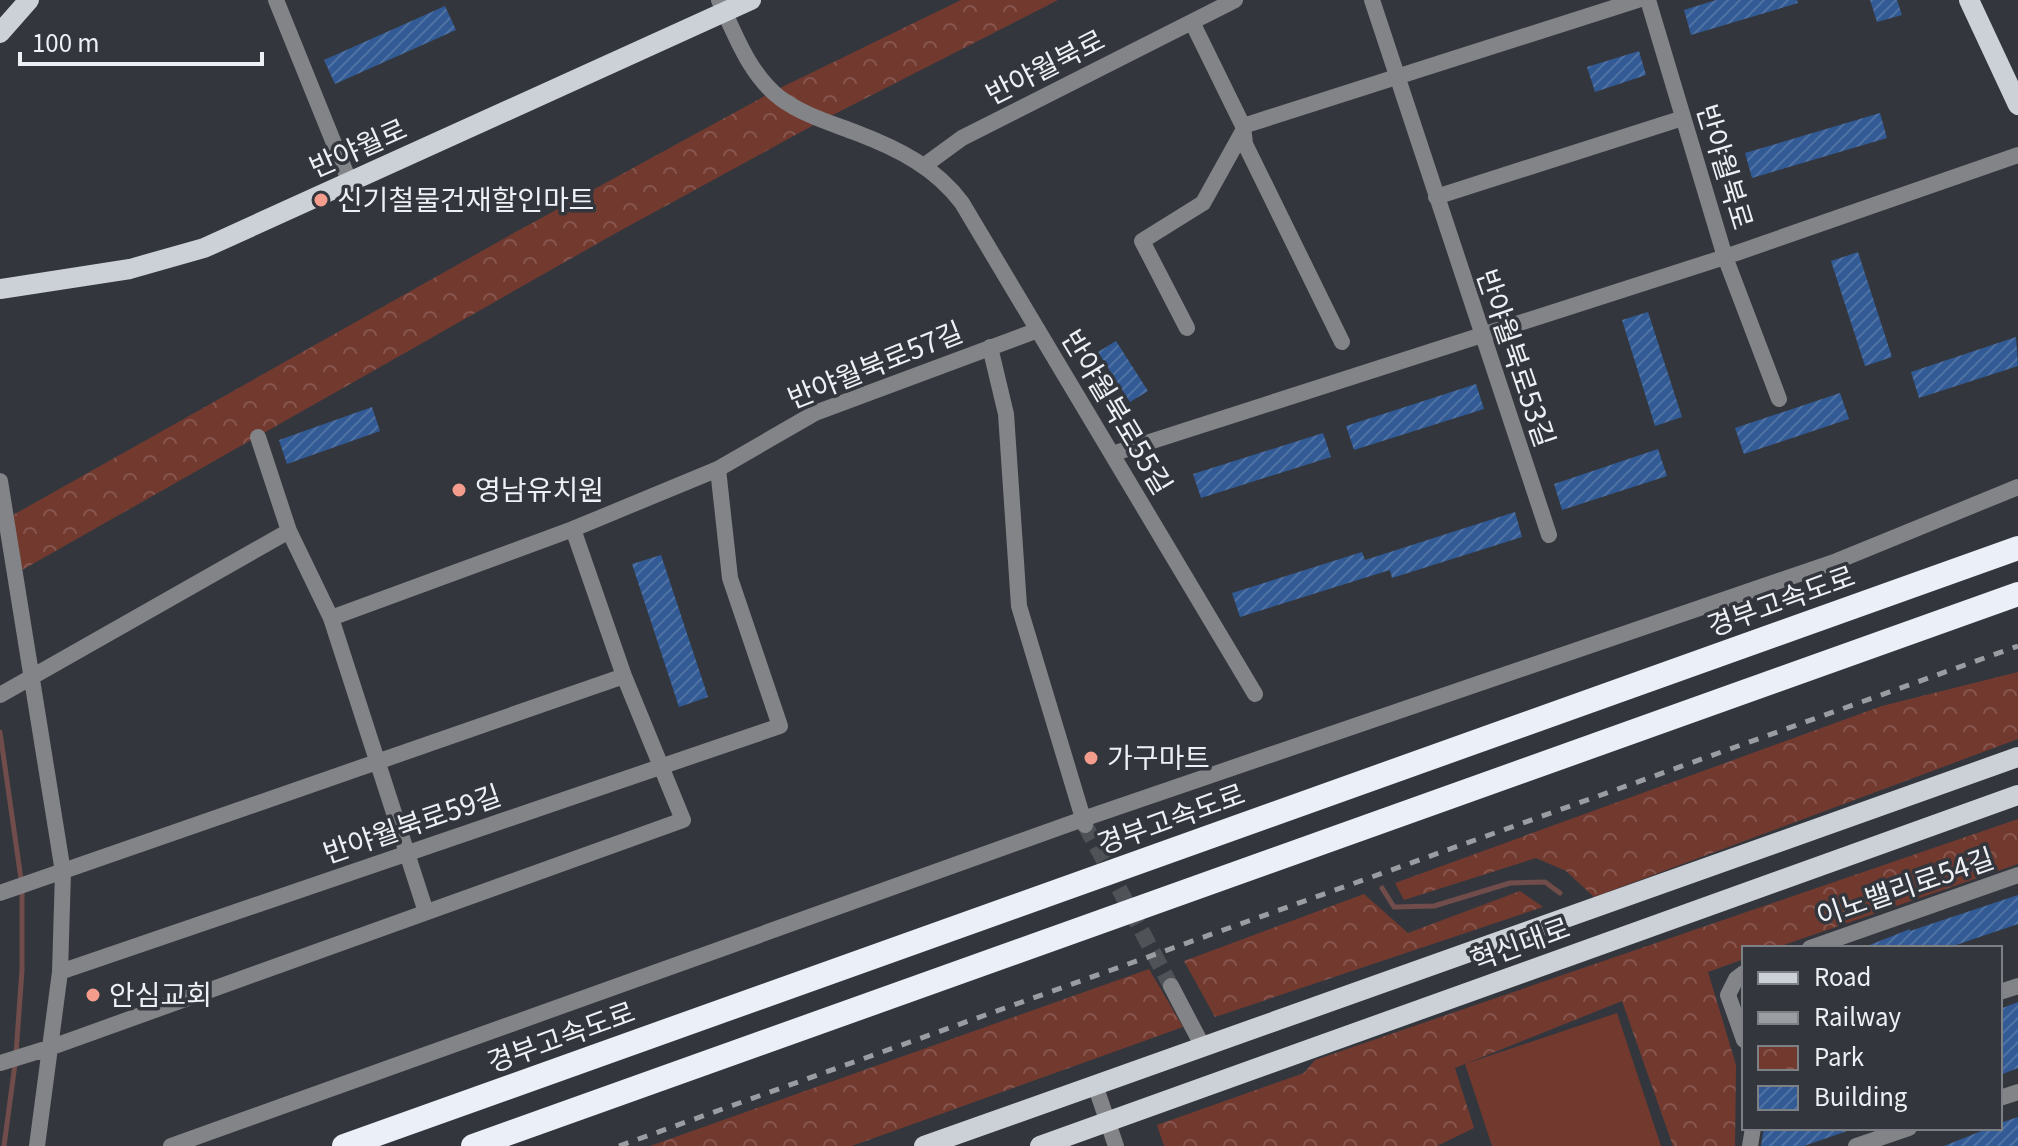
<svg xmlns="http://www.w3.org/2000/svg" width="2018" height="1146" font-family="Georgia,'Noto Sans KR',serif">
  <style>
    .park { fill: url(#park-crowns) }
    .garden { fill: #72392f }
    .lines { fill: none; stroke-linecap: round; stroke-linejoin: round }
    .stream { stroke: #704c4a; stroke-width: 5 }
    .building { fill: url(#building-hatch) }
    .minor-tunnel { stroke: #4f5358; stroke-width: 16; stroke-dasharray: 16 8; stroke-linecap: butt }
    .minor { stroke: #828487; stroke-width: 16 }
    .major { stroke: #ccd1d8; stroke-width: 20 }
    .highway { stroke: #eaeff8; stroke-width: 24 }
    .rail { stroke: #9a9ea3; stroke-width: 5; stroke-dasharray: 10 10; stroke-linecap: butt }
    .poi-dot { fill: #f49d8c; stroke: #33373d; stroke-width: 3 }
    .labels { text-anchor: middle; stroke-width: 7; stroke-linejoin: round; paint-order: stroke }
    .street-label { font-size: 28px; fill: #edf0f4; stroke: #33373d }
    .poi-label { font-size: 28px; fill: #edf0f4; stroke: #33373d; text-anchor: start }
  </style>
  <defs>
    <pattern id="park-crowns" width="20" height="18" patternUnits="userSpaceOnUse" patternTransform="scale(2)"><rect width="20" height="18" fill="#72392f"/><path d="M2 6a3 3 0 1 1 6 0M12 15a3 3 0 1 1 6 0" fill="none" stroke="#86564e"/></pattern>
    <pattern id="building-hatch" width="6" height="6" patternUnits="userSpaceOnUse" patternTransform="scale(2)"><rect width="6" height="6" fill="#325a94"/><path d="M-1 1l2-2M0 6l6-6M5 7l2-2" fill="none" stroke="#5072a4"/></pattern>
  </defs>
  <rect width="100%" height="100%" fill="#33373d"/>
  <!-- park -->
  <path class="park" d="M961,0H1058L821,121L616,233L15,574L6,519L512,234L774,91Z
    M2018,672V739L1594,897L1566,871L1536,858L1404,900L1395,883L1882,706Z
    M2018,819V864L1775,948H1744V959L1708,972L1736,1065L1735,1146H1673L1622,1001L1455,1068L1474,1128L1437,1146H1164L1157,1125L1304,1073L1315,1060Z
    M1520,891L1543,907L1215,1017L1184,961L1364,894L1408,933Z
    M1149,969L1183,1027L852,1146H650Z"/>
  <!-- garden -->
  <path class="garden" d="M1617,1013L1661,1146H1492L1465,1064Z"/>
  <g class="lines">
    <!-- stream -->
    <path class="stream" d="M0,732L22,886V970L16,1054
      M1382,888L1394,907L1434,906L1510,883L1545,882L1560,893
      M4,1146L15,1064"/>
  </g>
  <!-- building -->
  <path class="building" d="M1716,0H1797L1798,3L1691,35L1684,10Z
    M1870,0H1897L1902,15L1877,22Z
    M445,6L456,30L335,84L324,60Z
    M1639,51L1646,75L1595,92L1587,67Z
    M1880,113L1887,138L1752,178L1745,153Z
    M1858,252L1892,357L1865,366L1831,261Z
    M1648,312L1682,417L1655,426L1622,320Z
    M2016,337L2018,366L1919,398L1911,372Z
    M1116,341L1148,391L1130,402L1098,352Z
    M1476,384L1484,409L1354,450L1346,426Z
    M1840,393L1849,419L1744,454L1735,428Z
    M372,407L380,431L287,464L279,440Z
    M1323,433L1331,457L1201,498L1193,474Z
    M1658,449L1667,476L1562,510L1554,484Z
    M1515,512L1522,537L1392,578L1390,570L1240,617L1232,593L1362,552L1365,560Z
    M661,555L708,697L679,707L632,564Z
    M2018,895V924L1956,945L1957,948H1862L1910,929V931Z
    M2018,1002V1068L2000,1075V1009Z
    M2018,1117V1146H1944L1989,1128H2000V1123Z
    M1764,1128H1850V1130L1804,1146H1761Z"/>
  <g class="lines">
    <!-- minor-tunnel -->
    <path class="minor-tunnel" d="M1085,825L1171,986"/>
    <!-- minor -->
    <path class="minor" d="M276,0L350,183
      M719,0C735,34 749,74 780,98C803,115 831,123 857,133C899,149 936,168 962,203L1255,694
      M1372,0L1549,535
      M1648,0L1725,257L1779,399
      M1192,22L1243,126L1245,144L1342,342
      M1243,126L1638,0
      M925,165L962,138L1235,0
      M1436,197L1683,118
      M1187,328L1142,241L1203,203L1243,131
      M990,347L1006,414L1019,606L1085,825
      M258,437L289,531L331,618L573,529L718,469
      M1112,454L1725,257L2018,155
      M0,481L63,872L60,972L37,1146
      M331,618L426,912
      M0,695L289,531
      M0,893L624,676L573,529
      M1810,948L2018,875
      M60,972L780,726L730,578L718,469L815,413L1038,330
      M1744,973L1736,979L1728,995L1744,1040
      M1171,986L1203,1047
      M2000,992L2018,986
      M0,1063L52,1047L683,820L624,676
      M1095,1085L1116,1146
      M2000,1098L2018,1092
      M171,1146L1083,819L1837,561L2018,487
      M1750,1146L1753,1128
      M1856,1146L1909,1128"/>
    <!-- major -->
    <path class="major" d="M1969,0L2018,105
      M0,33L29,0
      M0,289L130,269L204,248L751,0
      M924,1146L2018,757
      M1040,1146L2018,795"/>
    <!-- highway -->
    <path class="highway" d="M344,1146L2018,548
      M473,1146L2018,594"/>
    <!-- rail -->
    <path class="rail" d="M619,1146L2018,646"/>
  </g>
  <!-- markers -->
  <g class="poi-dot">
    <circle cx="321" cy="200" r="8"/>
    <circle cx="459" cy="490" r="8"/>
    <circle cx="1091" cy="758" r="8"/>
    <circle cx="93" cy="995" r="8"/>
  </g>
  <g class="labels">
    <!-- street labels -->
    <g class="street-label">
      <text transform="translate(1045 67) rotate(-27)" y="10">반야월북로</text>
      <text transform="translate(358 148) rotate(-24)" y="10">반야월로</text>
      <text transform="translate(1725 167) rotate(73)" y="10">반야월북로</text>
      <text transform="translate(1516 358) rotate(71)" y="10">반야월북로53길</text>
      <text transform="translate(875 365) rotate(-22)" y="10">반야월북로57길</text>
      <text transform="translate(1117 412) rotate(59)" y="10">반야월북로55길</text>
      <text transform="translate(1781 601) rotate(-20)" y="10">경부고속도로</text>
      <text transform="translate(1171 819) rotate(-20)" y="10">경부고속도로</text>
      <text transform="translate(412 824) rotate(-19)" y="10">반야월북로59길</text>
      <text transform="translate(1905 887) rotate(-19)" y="10">이노밸리로54길</text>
      <text transform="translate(1520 944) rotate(-20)" y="10">혁신대로</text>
      <text transform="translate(561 1037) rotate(-20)" y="10">경부고속도로</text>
    </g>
    <!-- poi labels -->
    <g class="poi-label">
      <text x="337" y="210">신기철물건재할인마트</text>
      <text x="475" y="500">영남유치원</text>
      <text x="1107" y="768">가구마트</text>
      <text x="109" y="1005">안심교회</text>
    </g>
  </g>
  <!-- legend -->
  <rect x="1742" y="946" width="260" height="184" fill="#33373d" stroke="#7d8186" stroke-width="2"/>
  <rect x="1758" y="972" width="40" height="12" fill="#ccd1d8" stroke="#7d8186" stroke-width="2"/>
  <text x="1814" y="986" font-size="24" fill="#edf0f4">Road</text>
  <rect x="1758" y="1012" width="40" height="12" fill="#9a9ea3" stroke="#7d8186" stroke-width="2"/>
  <text x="1814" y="1026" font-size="24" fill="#edf0f4">Railway</text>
  <rect x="1758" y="1046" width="40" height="24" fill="url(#park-crowns)" stroke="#7d8186" stroke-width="2"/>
  <text x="1814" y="1066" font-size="24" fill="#edf0f4">Park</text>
  <rect x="1758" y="1086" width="40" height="24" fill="url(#building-hatch)" stroke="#7d8186" stroke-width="2"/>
  <text x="1814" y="1106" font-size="24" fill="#edf0f4">Building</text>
  <!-- scale -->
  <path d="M20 52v12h242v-12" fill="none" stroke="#edf0f4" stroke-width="4"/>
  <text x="32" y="52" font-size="24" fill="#edf0f4" stroke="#33373d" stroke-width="6" paint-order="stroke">100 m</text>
</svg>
